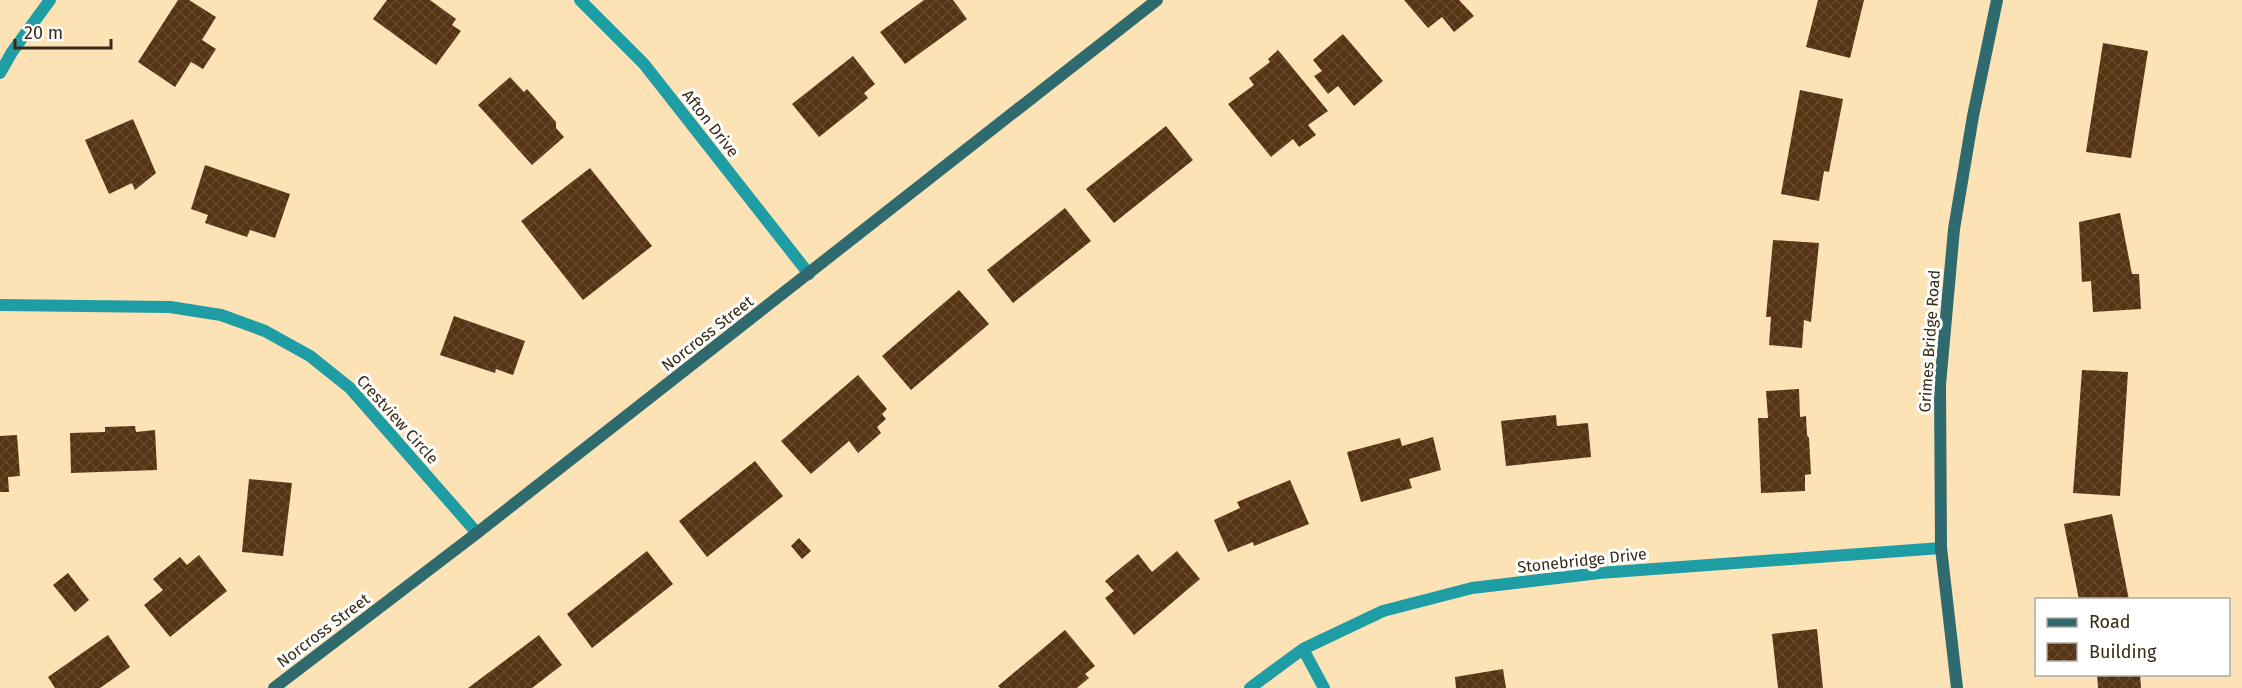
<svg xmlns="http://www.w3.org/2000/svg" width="2242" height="688" font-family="'Fira Sans',sans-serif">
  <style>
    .building { fill: url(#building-cross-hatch) }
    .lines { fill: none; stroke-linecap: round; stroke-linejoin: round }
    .street { stroke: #1f9da4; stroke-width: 12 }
    .secondary { stroke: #2f6a6e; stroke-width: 12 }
    .labels { text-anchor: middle; stroke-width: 6; stroke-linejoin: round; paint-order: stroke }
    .street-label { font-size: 16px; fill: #382b14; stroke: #fff }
  </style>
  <defs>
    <pattern id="building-cross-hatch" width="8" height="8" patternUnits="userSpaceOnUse" patternTransform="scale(1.5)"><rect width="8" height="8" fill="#553313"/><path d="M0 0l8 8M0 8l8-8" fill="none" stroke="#66482c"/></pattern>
  </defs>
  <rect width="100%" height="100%" fill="#fce2b4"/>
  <!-- building -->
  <path class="building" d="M178,0H189L216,17L202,40L216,49L203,69L191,62L175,87L138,62Z
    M387,0H430L456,19L452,25L461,31L436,65L373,19Z
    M924,0H953L967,19L905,64L880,32Z
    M1404,0H1459L1474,16L1454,32L1442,17L1428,28Z
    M1818,0H1864L1850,58L1806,47Z
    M1343,34L1383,81L1354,106L1338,86L1328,94L1314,76L1322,71L1313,60Z
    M2103,43L2148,51L2131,158L2086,152Z
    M1278,50L1328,111L1308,125L1316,135L1299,147L1293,139L1271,157L1228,104L1254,85L1249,78L1270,62L1268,59Z
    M853,56L875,84L864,93L868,98L819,137L792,104Z
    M510,77L524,92L527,89L556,122V128L564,137L532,165L478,105Z
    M1800,90L1843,99L1829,172L1824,171L1819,201L1781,194Z
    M133,119L156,173L135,190L132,183L109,194L85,140Z
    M1166,126L1193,160L1114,223L1086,189Z
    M205,165L290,194L275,238L250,230L247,237L205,223L208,215L191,209Z
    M590,168L652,246L583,300L521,221Z
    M1065,208L1091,241L1013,303L987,270Z
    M2120,213L2132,274H2139L2141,309L2093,312L2091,281L2082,282L2079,222Z
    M1773,240L1819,243L1811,322L1804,320L1802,348L1769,345L1771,317H1766Z
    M959,290L989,324L911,390L882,356Z
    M454,316L525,341L513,375L496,369L495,373L440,355Z
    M2082,370L2128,372L2120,496L2073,493Z
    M858,375L887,409L882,414L886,419L877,427L881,433L858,453L849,441L811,474L781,441Z
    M1799,389L1800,417L1806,416L1807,435L1809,438L1811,474L1805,475V491L1761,493L1758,418H1768L1766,391Z
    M1556,415L1557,426L1588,423L1591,457L1506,466L1501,421Z
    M135,426L136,432L155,430L157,470L71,473L70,433L105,432V427Z
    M17,435L20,476L8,477L9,492H0V436Z
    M1433,437L1441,470L1409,479L1412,488L1361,502L1347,452L1400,438L1402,446Z
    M755,461L783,496L707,557L679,521Z
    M249,479L292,483L283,556L242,552Z
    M1290,480L1309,524L1254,546L1253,542L1228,552L1214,520L1240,508L1237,502Z
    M2112,514L2129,600H2079L2064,524Z
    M799,538L811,551L802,559L791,546Z
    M647,551L673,584L592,648L567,614Z
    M1177,551L1200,579L1134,635L1105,598L1114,591L1105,581L1138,554L1152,572Z
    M199,555L227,591L170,637L144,605L163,590L153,579L180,557L187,565Z
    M68,573L89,600L75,612L53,585Z
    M1817,629L1823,688H1778L1772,634Z
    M1065,630L1095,666L1085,674L1089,678L1077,688H1000L998,686Z
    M108,635L130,667L100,688H55L48,677Z
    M539,635L562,665L532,688H468Z
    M1503,669L1506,688H1456L1455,677Z
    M2097,674H2140L2141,688H2098Z"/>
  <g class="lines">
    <!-- street -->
    <path class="street" d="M580,0L644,64L809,274
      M0,73L12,52L50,0
      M0,305L170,307L221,315L265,331L310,356L350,388L477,533
      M1303,649L1324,688
      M1250,688L1303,649L1383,611L1472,588L1599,573L1941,548"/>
    <!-- secondary -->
    <path class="secondary" d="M274,688L477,533L1157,0
      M1957,688L1941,548L1940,385L1954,229L1973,116L1997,0"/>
  </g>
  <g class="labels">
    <!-- street labels -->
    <g class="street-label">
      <text transform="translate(711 123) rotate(52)" y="6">Afton Drive</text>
      <text transform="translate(707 333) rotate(-38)" y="6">Norcross Street</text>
      <text transform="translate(1929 341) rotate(-86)" y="6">Grimes Bridge Road</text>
      <text transform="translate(398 419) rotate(48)" y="6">Crestview Circle</text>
      <text transform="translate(1582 560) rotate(-6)" y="6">Stonebridge Drive</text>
      <text transform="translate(323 630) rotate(-37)" y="6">Norcross Street</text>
    </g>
  </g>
  <!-- legend -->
  <rect x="2035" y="598" width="195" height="78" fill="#ffffff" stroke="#afaaa1" stroke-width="1.5"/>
  <rect x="2047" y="618" width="30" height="9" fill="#2f6a6e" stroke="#afaaa1" stroke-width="1.5"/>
  <text x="2089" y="628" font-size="18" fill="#382b14">Road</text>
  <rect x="2047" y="643" width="30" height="18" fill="url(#building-cross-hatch)" stroke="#afaaa1" stroke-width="1.5"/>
  <text x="2089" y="658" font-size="18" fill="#382b14">Building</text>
  <!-- scale -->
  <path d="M15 39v9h96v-9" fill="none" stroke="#382b14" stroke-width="3"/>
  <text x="24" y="39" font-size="18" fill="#382b14" stroke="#ffffff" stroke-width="4.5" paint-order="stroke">20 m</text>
</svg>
